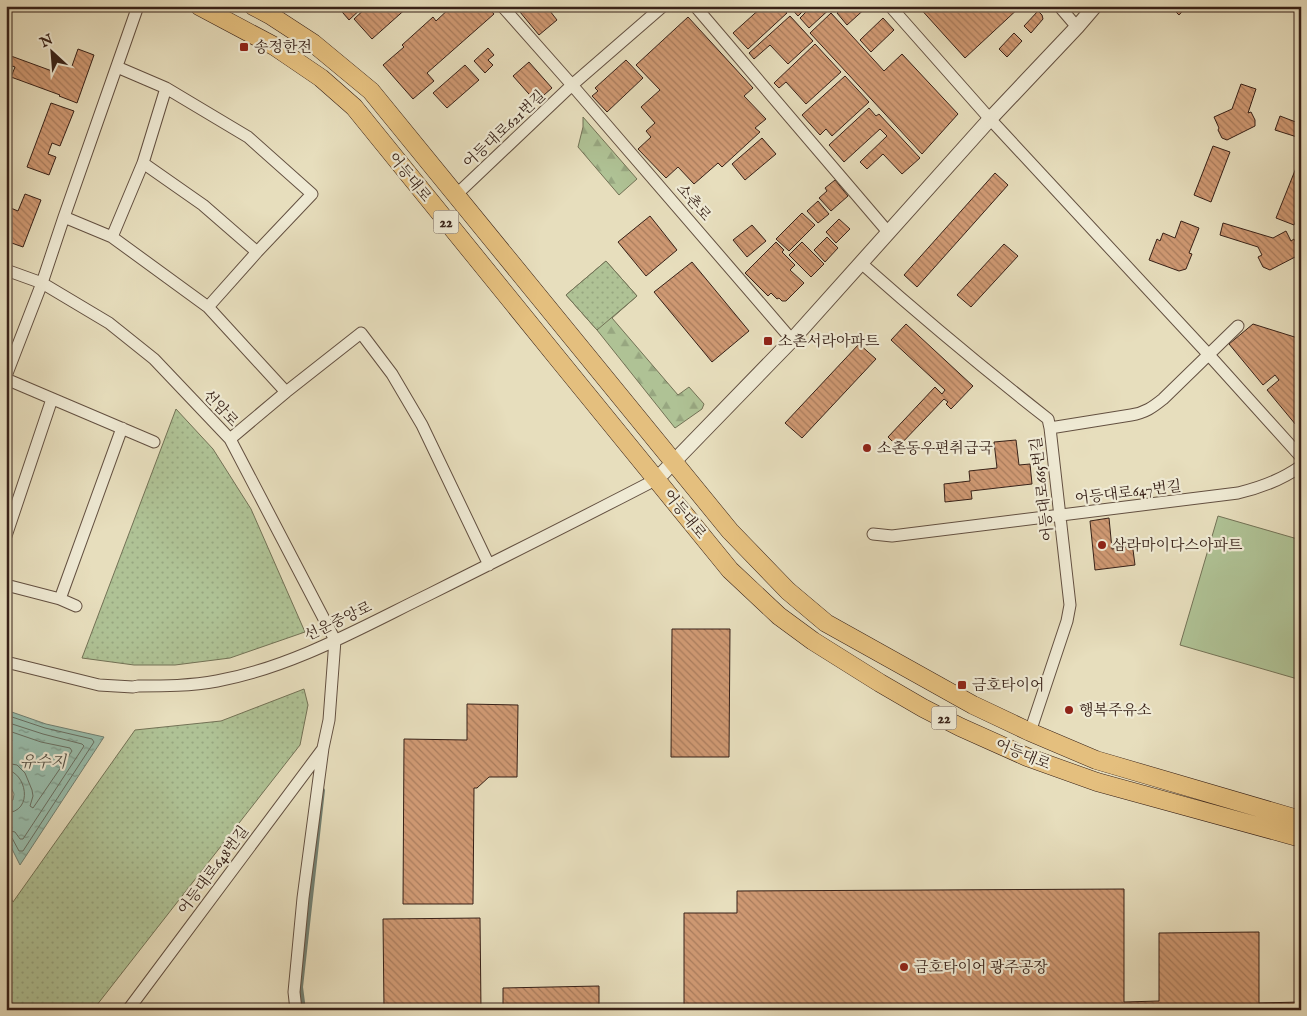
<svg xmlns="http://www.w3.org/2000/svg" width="1307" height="1016" font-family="'IM FELL English','Noto Serif KR',serif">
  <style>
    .green { fill: #afc295; stroke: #737256 }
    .forest { fill: url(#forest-firs); stroke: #737256 }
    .park { fill: url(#park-dots); stroke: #737256 }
    .water { fill: url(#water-ripples); stroke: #717f71 }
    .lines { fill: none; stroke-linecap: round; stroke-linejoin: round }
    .shore { stroke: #686f62; stroke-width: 1 }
    .stream { stroke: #717f71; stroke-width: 4 }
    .building { fill: url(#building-back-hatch); stroke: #372118 }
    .minor-casing { stroke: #635041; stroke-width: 13 }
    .tertiary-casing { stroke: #635041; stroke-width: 16 }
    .primary-casing { stroke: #372118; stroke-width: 19 }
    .minor { stroke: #efead4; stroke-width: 11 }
    .tertiary { stroke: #efead4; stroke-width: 14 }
    .primary { stroke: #e4bf7e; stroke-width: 18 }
    .poi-dot { fill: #8f2418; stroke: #efead4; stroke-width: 2 }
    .labels { text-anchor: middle; stroke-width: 4.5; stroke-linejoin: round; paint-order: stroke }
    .shield { fill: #efead4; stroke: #6e5d50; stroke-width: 1 }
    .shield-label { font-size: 14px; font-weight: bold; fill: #372118 }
    .poi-label { font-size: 15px; fill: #372118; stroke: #efead4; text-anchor: start }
    .street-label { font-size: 15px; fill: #372118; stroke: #efead4 }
    .water-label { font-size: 16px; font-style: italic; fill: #545044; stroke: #efead4 }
  </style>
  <defs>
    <pattern id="forest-firs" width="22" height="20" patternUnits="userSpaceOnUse" patternTransform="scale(1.25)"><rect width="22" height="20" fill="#afc295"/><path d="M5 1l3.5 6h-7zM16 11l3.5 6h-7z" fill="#97a680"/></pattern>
    <pattern id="park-dots" width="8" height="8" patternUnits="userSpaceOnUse" patternTransform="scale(1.25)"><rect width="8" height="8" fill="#afc295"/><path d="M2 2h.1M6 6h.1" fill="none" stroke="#97a680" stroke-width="1.8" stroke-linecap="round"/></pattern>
    <pattern id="water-ripples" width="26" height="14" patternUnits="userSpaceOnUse" patternTransform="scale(1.25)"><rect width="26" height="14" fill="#98bdac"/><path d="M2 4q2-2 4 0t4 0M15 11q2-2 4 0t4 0" fill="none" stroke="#7d998b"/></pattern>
    <pattern id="building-back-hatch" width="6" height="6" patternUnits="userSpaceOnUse" patternTransform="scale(1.25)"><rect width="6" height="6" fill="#cf9973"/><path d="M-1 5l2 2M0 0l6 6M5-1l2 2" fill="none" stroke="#a97c5d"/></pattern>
  </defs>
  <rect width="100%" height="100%" fill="#e7debd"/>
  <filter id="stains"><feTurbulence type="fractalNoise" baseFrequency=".004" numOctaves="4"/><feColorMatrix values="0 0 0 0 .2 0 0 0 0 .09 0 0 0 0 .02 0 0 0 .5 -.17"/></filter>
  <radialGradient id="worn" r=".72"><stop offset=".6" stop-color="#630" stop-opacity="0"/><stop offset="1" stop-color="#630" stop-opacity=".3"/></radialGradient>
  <!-- green -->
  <path class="green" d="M1218,516L1301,540V680L1180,645Z"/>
  <!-- forest -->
  <path class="forest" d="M583,117L637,179L619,195L578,147L583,127Z
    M606,261L637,296L612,318L678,395L689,387L704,404L702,409L675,428L597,330L566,295Z"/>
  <!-- park -->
  <path class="park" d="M606,261L637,296L597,330L566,295Z
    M176,409L213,449L251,509L305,632L230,658L175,665H134L82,658Z
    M304,689L308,705L300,745L93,1010H6V889L13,902L135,730L221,721Z"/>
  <!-- water -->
  <path class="water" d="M6,710L46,724L104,737L20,865L6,837V803L13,800L14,794L6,777Z"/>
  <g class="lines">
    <!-- shore -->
    <path class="shore" d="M6,715L45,728L92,739L94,742L23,851H19L12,838L6,836
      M6,722L43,734L82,744L84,746L23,839H20L15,832L6,830
      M6,730L41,742L70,748L72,751L33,808L30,806L33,796L32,790L25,773L17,765L6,763
      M6,770C26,771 35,812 6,813"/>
    <!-- stream -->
    <path class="stream" d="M304,1010L301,987L323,790"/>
  </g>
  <!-- building -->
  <path class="building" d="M337,6H364L349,20Z
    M368,6H409L372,39L354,19Z
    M452,6H487L494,14L427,73L434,81L413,99L383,65L404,47L402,45L433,17L436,21Z
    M515,6H546L557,20L539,35Z
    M763,6H781L787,13L748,49L733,33Z
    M789,6H808L798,16Z
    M812,6H833L809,28L800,18Z
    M844,6H868L847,25L837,13Z
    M918,6H1021L965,58Z
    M1167,6H1187L1179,15L1173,9L1171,11L1166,7Z
    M1190,6H1201L1196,12Z
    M1038,11L1042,15L1043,19L1031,33L1024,26Z
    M831,13L884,71L902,54L958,114L922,154L810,33Z
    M790,16L813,41L788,64L770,45L754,59L749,53Z
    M688,17L753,88L744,96L766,119L755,128L760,132L722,167L718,163L694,184L678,167L666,178L638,149L651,137L646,131L655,123L641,107L660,90L636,65Z
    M883,18L894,30L871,52L860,40Z
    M1014,33L1022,41L1007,57L999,49Z
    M815,44L841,72L806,104L786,82L779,88L774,83Z
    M488,48L494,55L488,60L493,65L485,73L474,61Z
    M78,49L94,55L77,103L59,96L60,95L11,77L15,67L8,65L11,56L52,71L56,60L72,66Z
    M626,60L643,78L607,112L592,96L598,91L595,88Z
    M529,62L552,88L536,102L513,76Z
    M465,65L479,80L447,108L433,93Z
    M845,76L869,102L832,136L826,129L820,135L802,115Z
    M1241,84L1256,89L1248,113L1251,112L1255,120V126L1227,140L1222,138L1218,130L1219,128L1214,117L1232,109Z
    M51,103L74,111L60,146L52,143L48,154L56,157L49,175L27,167Z
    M869,108L876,116L879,114L920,158L902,174L883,154L867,169L860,162L887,136L880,129L844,162L829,145Z
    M1280,116L1301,124V143L1297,137L1275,130Z
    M762,138L776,154L745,180L732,164Z
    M1213,146L1230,152L1211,202L1194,195Z
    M1296,168L1301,170V206L1294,225L1276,218Z
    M995,173L1008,185L917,287L904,275Z
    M835,180L848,196L831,211L819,198L827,191L825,188Z
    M25,194L41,200L23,247L6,241V206L18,211Z
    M818,201L829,214L818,223L807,211Z
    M802,213L815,225L789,251L776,239Z
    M650,216L677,250L646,276L618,242Z
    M839,219L850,229L836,243L826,232Z
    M1181,221L1199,228L1189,253L1192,254L1186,269L1179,271L1149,260L1157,239L1160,241L1163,233L1175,238Z
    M1223,223L1273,238L1286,231L1291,241L1294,239L1300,251L1297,256L1270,270L1263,267L1258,257L1262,255L1258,247L1220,235Z
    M752,225L766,241L747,257L733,240Z
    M827,237L838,248L825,262L814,250Z
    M776,242L784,250L782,252L795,265L790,270L804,283L786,301H782L779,298L777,299L771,293L768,296L745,273Z
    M802,242L824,264L811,277L789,255Z
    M1004,244L1018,256L971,307L957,295Z
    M692,262L749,331L712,362L654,292Z
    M906,324L973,386L951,409L946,404L948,402L944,399L898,447L888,437L935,387L942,394L945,390L891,340Z
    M1253,324L1301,339V431L1267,390L1279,380L1275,375L1263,385L1229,344Z
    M859,344L876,359L802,438L785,423Z
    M1016,440L1019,465L1030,464L1032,484L971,491L972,499L945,502L944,484L970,481L969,471L997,468L994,442Z
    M1109,518L1112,549L1127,547L1126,542H1132L1135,565L1095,570L1090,521Z
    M672,629H730L729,757H671Z
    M467,704L518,705L517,777H489L477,788H474L473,904H403L404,739L467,740Z
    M1124,889V1002L1159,1001V933L1259,932V1003L1301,1002V1010H684V913H737V891Z
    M480,918L481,1010H384L383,919Z
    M599,986V1010H503V988Z"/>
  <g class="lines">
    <!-- minor casing -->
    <g class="minor-casing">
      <path id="minor" d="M502,6L572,85L792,340
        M695,6L888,232
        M890,6L990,119L1209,355L1301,457
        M1059,6L1077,27
        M117,67L166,88L248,137L312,194L257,252L208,307
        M143,163L203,205L257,252
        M456,195L572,85L663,6
        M64,217L112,237L208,307L286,392
        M112,237L143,163L166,88
        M861,263C922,317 984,369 1048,419L1050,428L1070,605L1067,621L1030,732
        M6,270L42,283L109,323L154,359L230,439L335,640L329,720L323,748L303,898L294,992L296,1010
        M6,376L42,283L64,217L138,6
        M6,379L154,442
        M1050,428L1131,415C1145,413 1153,407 1163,399L1238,326
        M230,439L286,392L361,333L392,374L422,425L489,565
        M873,534L892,536L1238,493C1259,488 1283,479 1301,466
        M6,536L52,399
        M6,585L60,599L76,606
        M60,599L122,428
        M6,662L99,685L133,687L138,686C164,686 191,686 217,681C293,667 362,627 430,594C506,556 582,518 657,479
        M128,1010L322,750"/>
    </g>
    <!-- tertiary casing -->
    <g class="tertiary-casing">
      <path id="tertiary" d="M657,479L792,340L990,119L1077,27L1095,6"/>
    </g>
    <!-- primary casing -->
    <g class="primary-casing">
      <path id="primary" d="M199,6L274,46L321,78L354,107L559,360L730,570L779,616L813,641L880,683L923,708L960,727L1027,757L1097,782L1301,838
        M253,6L270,15L313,43L371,91L730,531L788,591L826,623L973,705L1030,732L1096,760L1301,820"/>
    </g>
    <!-- minor -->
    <use href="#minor" class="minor"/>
    <!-- tertiary -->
    <use href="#tertiary" class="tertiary"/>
    <!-- primary -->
    <use href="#primary" class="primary"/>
  </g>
  <!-- markers -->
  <g class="poi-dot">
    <rect x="239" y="42" width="10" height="10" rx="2.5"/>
    <rect x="763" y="336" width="10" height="10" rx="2.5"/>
    <circle cx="867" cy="448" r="5"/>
    <circle cx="1102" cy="545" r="5"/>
    <rect x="957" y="680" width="10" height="10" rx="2.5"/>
    <circle cx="1069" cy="710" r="5"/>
    <circle cx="904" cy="967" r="5"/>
  </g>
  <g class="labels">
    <!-- shield labels -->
    <g class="shield">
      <rect x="433.5" y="210.5" width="25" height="23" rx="4"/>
      <rect x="931.5" y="706.5" width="25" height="23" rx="4"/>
    </g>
    <g class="shield-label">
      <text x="446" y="227">22</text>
      <text x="944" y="723">22</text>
    </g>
    <!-- poi labels -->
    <g class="poi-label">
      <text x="254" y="52">송정한전</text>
      <text x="778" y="346">소촌서라아파트</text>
      <text x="877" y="453">소촌동우편취급국</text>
      <text x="1112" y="550">삼라마이다스아파트</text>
      <text x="972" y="690">금호타이어</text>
      <text x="1079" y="715">행복주유소</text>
      <text x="914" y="972">금호타이어 광주공장</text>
    </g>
    <!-- street labels -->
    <g class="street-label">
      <text transform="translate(504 129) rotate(-43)" y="5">어등대로621번길</text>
      <text transform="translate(410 177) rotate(51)" y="5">어등대로</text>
      <text transform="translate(694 202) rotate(49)" y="5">소촌로</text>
      <text transform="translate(221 408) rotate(47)" y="5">선암로</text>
      <text transform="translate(1042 489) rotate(-97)" y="5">어등대로665번길</text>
      <text transform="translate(1128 492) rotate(-7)" y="5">어등대로647번길</text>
      <text transform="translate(685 514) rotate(51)" y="5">어등대로</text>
      <text transform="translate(338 621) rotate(-25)" y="5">선운중앙로</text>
      <text transform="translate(1023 754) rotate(22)" y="5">어등대로</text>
      <text transform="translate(213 870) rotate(-53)" y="5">어등대로648번길</text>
    </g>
    <!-- water labels -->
    <g class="water-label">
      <text x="43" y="767">유수지</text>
    </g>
  </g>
  <!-- margin -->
  <rect width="1307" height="1016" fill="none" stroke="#e7debd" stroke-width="25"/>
  <rect x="8" y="8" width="1292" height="1001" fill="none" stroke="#372118" stroke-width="2.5"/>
  <rect x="12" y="12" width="1282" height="991" fill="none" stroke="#372118"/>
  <!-- north arrow -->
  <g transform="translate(52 52) rotate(334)" stroke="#efead4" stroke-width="4" paint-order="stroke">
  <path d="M0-4L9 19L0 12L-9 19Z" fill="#372118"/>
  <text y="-8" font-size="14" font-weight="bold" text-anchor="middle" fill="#372118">N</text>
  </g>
  <rect width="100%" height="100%" filter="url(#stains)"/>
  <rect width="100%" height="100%" fill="url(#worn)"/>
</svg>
